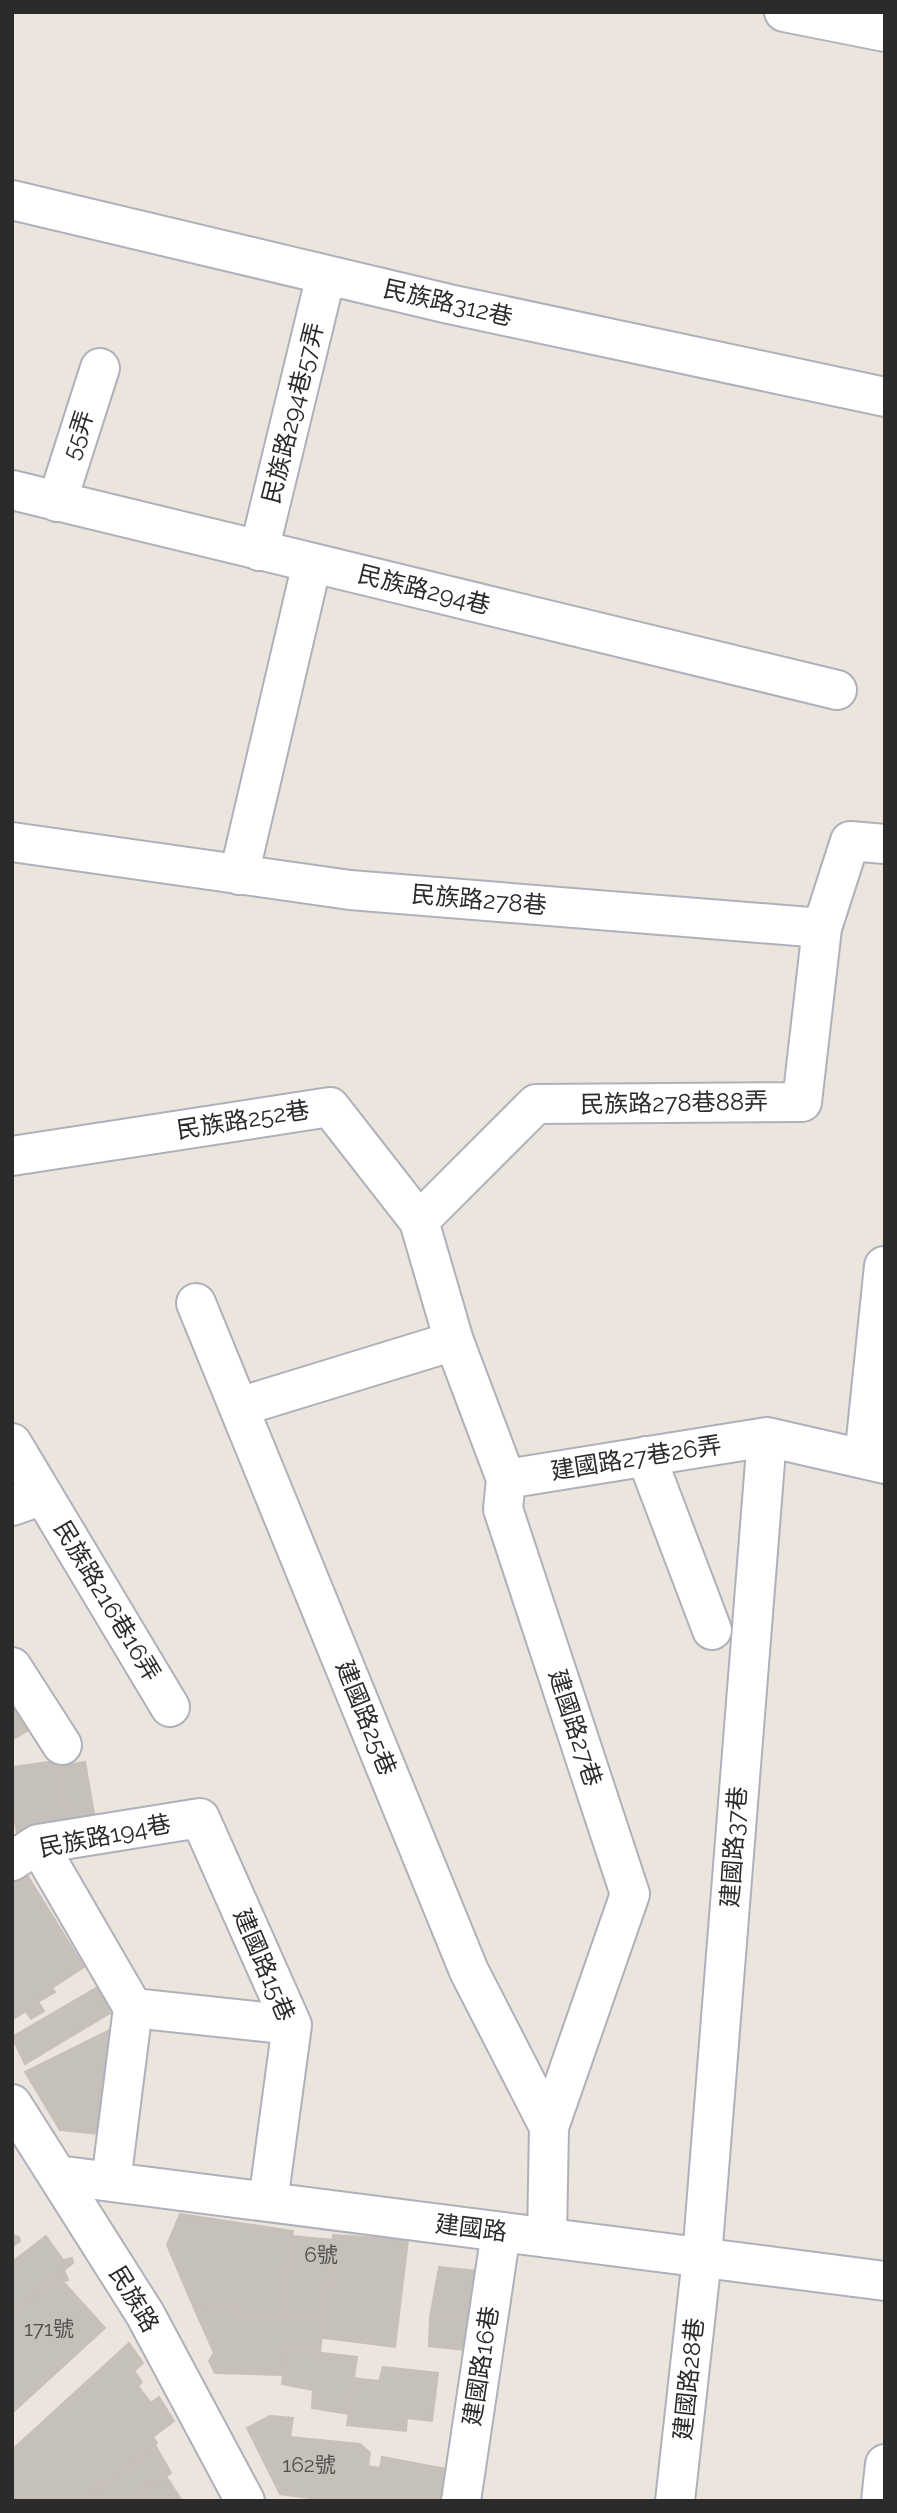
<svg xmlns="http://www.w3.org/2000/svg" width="897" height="2513" font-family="Raleway,'Noto Sans TC',sans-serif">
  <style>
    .building { fill: #c5c0b9; stroke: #c8c0b7; stroke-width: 2 }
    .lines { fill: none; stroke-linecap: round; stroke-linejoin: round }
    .minor-casing { stroke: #aeb1bb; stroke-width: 42 }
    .minor { stroke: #fff; stroke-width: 38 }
    .labels { text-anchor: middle; stroke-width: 7; stroke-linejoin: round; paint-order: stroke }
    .number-label { font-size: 21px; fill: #52504e }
    .street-label { font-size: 24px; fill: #2b2b2b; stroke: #fff }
  </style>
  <rect width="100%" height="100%" fill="#ece5de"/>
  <!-- building -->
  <path class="building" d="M12,1706L27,1731L12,1740Z
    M55,1761L69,1831L18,1838L12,1807V1767Z
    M85,1762L95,1819L68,1825L56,1767Z
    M19,1862L84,1967L52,1988L55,1992L38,2002L44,2011L31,2019L26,2011L12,2020V1866Z
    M98,1987L110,2013L25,2064L12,2037Z
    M118,2026L99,2134L60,2130L25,2072Z
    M180,2214L293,2231L282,2316L194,2308L167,2245Z
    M12,2235L19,2237L20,2241L12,2247Z
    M333,2235L408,2240L395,2347L323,2338Z
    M46,2236L63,2260L72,2258L73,2263L64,2270L68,2280L63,2282L58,2276L12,2313V2262Z
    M292,2236L333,2240L324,2321L282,2312Z
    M439,2267L476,2271L467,2320L430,2317Z
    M58,2276L105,2328L12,2413V2313Z
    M194,2308L282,2316V2312L324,2321L320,2352L286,2349L283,2375L215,2373L209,2361L214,2353Z
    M430,2317L467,2320L464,2350L429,2346Z
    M129,2343L143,2363L134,2371L142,2382L138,2386L151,2403L159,2397L174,2421L153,2437L157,2443L84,2501H12V2450Z
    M286,2349L357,2357L349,2414L312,2408L313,2390L282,2384Z
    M383,2367L438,2373L432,2421L407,2418L406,2431L347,2425L354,2378L379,2381Z
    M270,2416L293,2418L290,2437L360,2444L370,2453L368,2466L380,2468L382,2457L457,2471L452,2501H333L280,2494L247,2428Z
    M155,2445L171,2473L129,2501H104L97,2491Z
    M166,2476L182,2501H146L140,2493Z
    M97,2491L104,2501H84Z
    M140,2493L146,2501H129Z"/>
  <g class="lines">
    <!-- minor casing -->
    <g class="minor-casing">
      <path id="minor" d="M784,12L885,32
        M12,200L449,304L885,397
        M12,490L837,690
        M57,502L100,368
        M259,551L326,275
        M12,842L350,890L822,928
        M239,875L312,563
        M12,1156L330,1107L419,1221L454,1341L506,1479L503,1509L630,1894L549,2127L547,2238
        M419,1221L536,1104L802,1102L822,928L850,841L885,844
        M196,1303L469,1971L549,2127
        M239,1407L454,1341
        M12,1443L170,1707
        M646,1456L712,1630
        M864,1459L884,1266
        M506,1479L767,1437L885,1464
        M12,1506L43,1495
        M12,1667L62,1745
        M38,1844L133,2008L292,2025
        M12,1861L38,1844L200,1818L292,2025L268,2202
        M12,2104L145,2314L245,2501
        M57,2175L885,2281
        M111,2182L133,2008
        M461,2501L501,2232
        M675,2501L702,2258L767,1437
        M881,2501L885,2464"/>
    </g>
    <!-- minor -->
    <use href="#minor" class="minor"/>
  </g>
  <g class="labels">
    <!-- number labels -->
    <g class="number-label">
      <text x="321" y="2262">6號</text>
      <text x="49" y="2336">171號</text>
      <text x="309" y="2472">162號</text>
    </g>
    <!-- street labels -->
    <g class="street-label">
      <text transform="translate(448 303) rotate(13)" y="8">民族路312巷</text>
      <text transform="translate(293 413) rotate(-76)" y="8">民族路294巷57弄</text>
      <text transform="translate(78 435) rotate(-72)" y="8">55弄</text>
      <text transform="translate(424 590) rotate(14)" y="8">民族路294巷</text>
      <text transform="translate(479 900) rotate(5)" y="8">民族路278巷</text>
      <text transform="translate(674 1103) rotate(-1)" y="8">民族路278巷88弄</text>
      <text transform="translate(243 1120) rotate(-9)" y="8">民族路252巷</text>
      <text transform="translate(636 1458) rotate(-9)" y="8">建國路27巷26弄</text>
      <text transform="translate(107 1601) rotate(59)" y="8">民族路216巷16弄</text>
      <text transform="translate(366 1718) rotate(68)" y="8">建國路25巷</text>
      <text transform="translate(575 1728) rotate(72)" y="8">建國路27巷</text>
      <text transform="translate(105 1836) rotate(-11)" y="8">民族路194巷</text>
      <text transform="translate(734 1847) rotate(-86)" y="8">建國路37巷</text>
      <text transform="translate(264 1965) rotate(67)" y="8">建國路15巷</text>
      <text transform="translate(471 2228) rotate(7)" y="8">建國路</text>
      <text transform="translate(134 2299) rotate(59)" y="8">民族路</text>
      <text transform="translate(481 2366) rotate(-81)" y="8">建國路16巷</text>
      <text transform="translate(689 2379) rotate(-84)" y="8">建國路28巷</text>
    </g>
  </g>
  <!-- border -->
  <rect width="897" height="2513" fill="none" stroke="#2b2b2b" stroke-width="28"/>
</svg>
